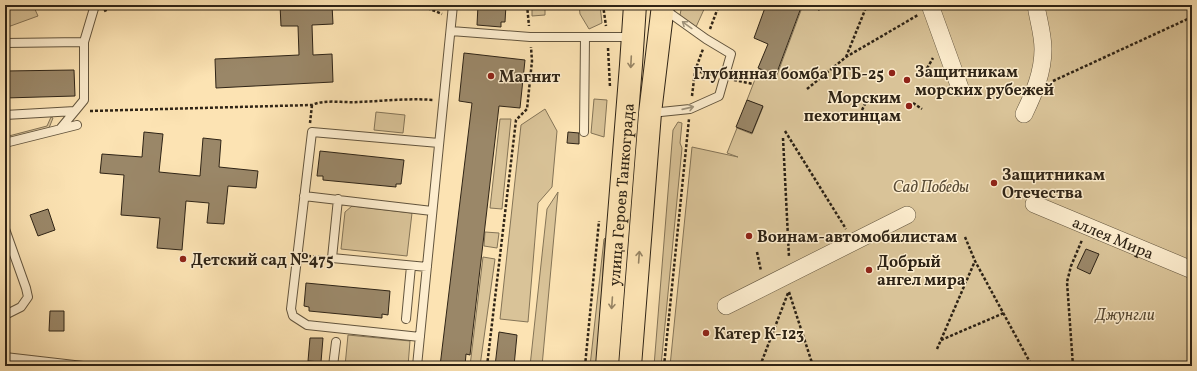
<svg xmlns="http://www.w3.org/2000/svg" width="1197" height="371" font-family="Vollkorn,serif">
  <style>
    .green { fill: #d9c398; stroke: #847457 }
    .building { fill: #9a8768; stroke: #2f2416 }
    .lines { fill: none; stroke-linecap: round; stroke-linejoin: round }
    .lane-casing { stroke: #62543d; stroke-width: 10 }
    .street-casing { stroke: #62543d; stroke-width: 18 }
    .primary-casing { stroke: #2f2416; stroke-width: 24 }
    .path { stroke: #2f2416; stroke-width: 2.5; stroke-dasharray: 3 2; stroke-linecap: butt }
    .lane { stroke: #fdedce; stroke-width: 8 }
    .street { stroke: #fdedce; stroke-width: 17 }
    .primary { stroke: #fce3b3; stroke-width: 22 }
    .oneway { stroke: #a0937b }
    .oneway2 { stroke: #968464 }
    .poi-dot { fill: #8f2418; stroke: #fdedce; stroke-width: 1.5 }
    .labels { text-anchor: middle; stroke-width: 3; stroke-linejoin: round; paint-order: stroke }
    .poi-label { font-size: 16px; font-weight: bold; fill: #2f2416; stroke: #fdedce; text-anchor: start }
    .park-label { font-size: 16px; font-style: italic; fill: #5a4c36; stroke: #fdedce }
    .street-label { font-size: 16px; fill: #2f2416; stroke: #fdedce }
  </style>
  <rect width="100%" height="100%" fill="#fce3b3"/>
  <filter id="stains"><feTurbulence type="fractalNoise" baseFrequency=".005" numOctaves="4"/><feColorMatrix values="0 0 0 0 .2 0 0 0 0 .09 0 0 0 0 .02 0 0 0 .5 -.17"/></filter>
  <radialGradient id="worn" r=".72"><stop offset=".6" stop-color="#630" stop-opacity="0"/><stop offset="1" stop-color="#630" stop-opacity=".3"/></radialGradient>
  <!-- green -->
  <path class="green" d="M5,5H33L38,16L5,28Z
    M532,5H545V15L532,16Z
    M579,5H600L602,23L589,29L580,14Z
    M682,5H706L696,27L686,25L680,15Z
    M803,5H1192V366H670L692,147L738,157L727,153L737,128L752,134L763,107L747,100L759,69L777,75Z
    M594,99L607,100L604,137L591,133Z
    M545,109L557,131L552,187L538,203L528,322L500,319L521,125Z
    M376,112L405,115L403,133L374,130Z
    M51,117L53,118L49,128L5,139V137L47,126Z
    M500,119H511L502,209L490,208Z
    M678,122L682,123L680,143L682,148L661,366H654L673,130Z
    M558,192L542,366H530L547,209Z
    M352,206L412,213L407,256L341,249L345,212Z
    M485,232L499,233L497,248L484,246Z
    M605,238L597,366H590L604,239Z
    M483,257L495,259L480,366H470Z
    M348,335L410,341L408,366H345Z"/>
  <!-- building -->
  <path class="building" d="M280,5H332L333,24L312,25L313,55L332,54L333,82L216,88L215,59L299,55L298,26H281Z
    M478,5H506L505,22H501V27L477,25Z
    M766,5H802L776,75L758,68L768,44L754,38Z
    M464,53L525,60L520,108L499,106L470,355L466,354L465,366H440L472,103L459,101Z
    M74,70L75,96L5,98V71Z
    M747,100L763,106L752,133L736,127Z
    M144,132L163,134L159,172L200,176L203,138L221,140L219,167L258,171L256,188L228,186L224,224L207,223L209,203L186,201L182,250L157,248L160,218L121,215L124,175L100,173L102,154L142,157Z
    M568,132L579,133V144L567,143Z
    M320,151L404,160L401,184H396V187L323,180V176H317Z
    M48,209L55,230L38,236L30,215Z
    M1086,249L1099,254L1090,274L1077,268Z
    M306,283L390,291L388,315L382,314V318L309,311V307L304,306Z
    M50,311H64V331H49Z
    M499,332L517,335L514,366H495Z
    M310,338H323L321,362L308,361Z"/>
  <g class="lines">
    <!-- lane casing -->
    <g class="lane-casing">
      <path id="lane" d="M451,31L530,37H632
        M5,43L84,42
        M651,113L690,109L719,96L731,54L706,39L664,9
        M5,115L75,111L84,100V42L95,5
        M60,129L75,111
        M584,132L585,37
        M5,143L77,125
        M304,196L432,211
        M338,199L332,258L427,267
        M5,229L26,288L28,297L21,307L5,315
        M406,319L411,266
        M420,337L307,325L293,316L291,309L312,132L439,143
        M5,357L83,366
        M333,366L336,342
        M417,366L453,5"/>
    </g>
    <!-- street casing -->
    <g class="street-casing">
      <g id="street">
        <path d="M930,5L960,88"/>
        <path d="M1024,114C1034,93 1043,73 1043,49C1043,34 1038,19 1036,5"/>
        <path id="s1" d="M1034,204L1192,270"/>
        <path d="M726,306L907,215"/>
      </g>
    </g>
    <!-- primary casing -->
    <g class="primary-casing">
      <g id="primary">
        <path id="s2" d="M607,366L631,65L635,5"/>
        <path d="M630,366L650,113L663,5"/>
      </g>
    </g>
    <!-- path -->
    <path class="path" d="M425,5V7L442,14
      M527,5L529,26
      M603,5L606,26
      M818,10L824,5
      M104,11L117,5
      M710,29L719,5
      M608,48L610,87
      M846,57L867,5
      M695,71L714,75
      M922,77L933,58
      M734,80L753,84
      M1053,81L1192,17
      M807,89L846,57L918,15
      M692,96L695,71L703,49
      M913,103L922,109
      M862,110L867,100
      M90,111L312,105C325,99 343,103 358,102C383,101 408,98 434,100
      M310,123L312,105
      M785,131L846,229
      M783,138L789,257
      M768,236H788
      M965,237L975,261L1032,366
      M757,252L761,271
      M308,256L321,257
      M789,292L813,366
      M941,340L1004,313
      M937,349L975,261
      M487,366L516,120L527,109L532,61L531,47
      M585,366L599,221
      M664,366L689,119
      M760,366L788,293
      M1073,366L1067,282L1071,266L1082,240"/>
    <!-- lane -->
    <use href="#lane" class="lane"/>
    <!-- street -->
    <use href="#street" class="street"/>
    <!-- primary -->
    <use href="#primary" class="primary"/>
  </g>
  <!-- one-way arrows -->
  <defs><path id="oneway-shaft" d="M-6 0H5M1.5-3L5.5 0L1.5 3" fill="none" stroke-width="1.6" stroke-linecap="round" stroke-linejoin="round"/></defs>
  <g class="oneway">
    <use href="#oneway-shaft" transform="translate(687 25) rotate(-144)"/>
    <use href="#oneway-shaft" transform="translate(688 108) rotate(-13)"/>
  </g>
  <g class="oneway2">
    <use href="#oneway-shaft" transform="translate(631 62) rotate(93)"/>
    <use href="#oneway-shaft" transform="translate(639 257) rotate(-86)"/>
    <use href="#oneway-shaft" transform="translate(612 303) rotate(94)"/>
  </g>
  <!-- markers -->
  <g class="poi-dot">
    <circle cx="892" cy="73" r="4"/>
    <circle cx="491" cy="76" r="4"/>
    <circle cx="907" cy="80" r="4"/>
    <circle cx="909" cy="106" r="4"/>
    <circle cx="994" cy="183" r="4"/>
    <circle cx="749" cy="236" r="4"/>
    <circle cx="183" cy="259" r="4"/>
    <circle cx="869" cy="270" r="4"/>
    <circle cx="706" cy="333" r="4"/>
  </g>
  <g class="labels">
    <!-- poi labels -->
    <g class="poi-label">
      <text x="915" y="77">Защитникам<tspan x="915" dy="18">морских рубежей</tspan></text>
      <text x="884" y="79" text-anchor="end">Глубинная бомба РГБ-25</text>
      <text x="499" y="82">Магнит</text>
      <text x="901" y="103" text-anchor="end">Морским<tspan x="901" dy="18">пехотинцам</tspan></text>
      <text x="1002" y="180">Защитникам<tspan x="1002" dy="18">Отечества</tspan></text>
      <text x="757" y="242">Воинам-автомобилистам</text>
      <text x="191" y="265">Детский сад №475</text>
      <text x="877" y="267">Добрый<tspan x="877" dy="18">ангел мира</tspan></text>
      <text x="714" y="339">Катер К-123</text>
    </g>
    <!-- park labels -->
    <g class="park-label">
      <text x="931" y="192">Сад Победы</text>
      <text x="1125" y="320">Джунгли</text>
    </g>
    <!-- street labels -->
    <g class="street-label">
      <text dy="6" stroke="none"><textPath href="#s2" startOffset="172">улица Героев Танкограда</textPath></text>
      <text dy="6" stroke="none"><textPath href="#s1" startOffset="86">аллея Мира</textPath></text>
    </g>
  </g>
  <!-- margin -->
  <rect width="1197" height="371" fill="none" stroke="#fce3b3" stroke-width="20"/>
  <rect x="6" y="6" width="1185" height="359" fill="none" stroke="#2f2416" stroke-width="2"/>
  <rect x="10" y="10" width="1177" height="351" fill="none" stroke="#2f2416"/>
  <rect width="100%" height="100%" filter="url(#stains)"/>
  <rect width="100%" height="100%" fill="url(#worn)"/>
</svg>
